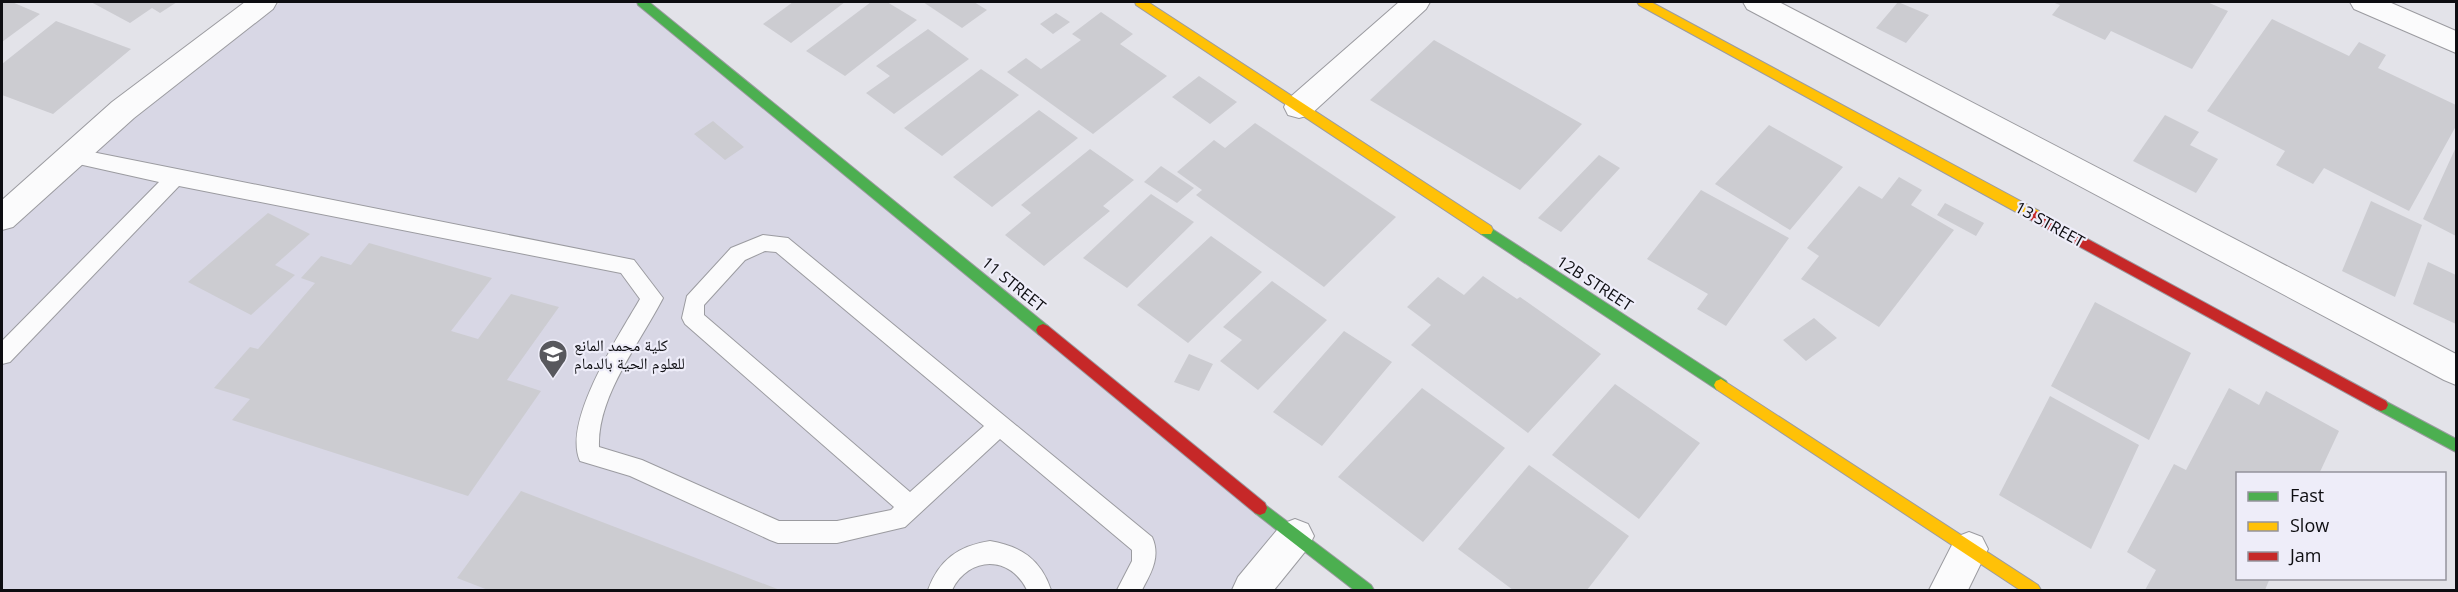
<svg xmlns="http://www.w3.org/2000/svg" width="2458" height="592" font-family="'Open Sans','Noto Naskh Arabic',sans-serif">
  <style>
    .built { fill: #d8d7e5 }
    .building { fill: #ccccd1 }
    .lines { fill: none; stroke-linecap: round; stroke-linejoin: round }
    .lane-casing { stroke: #9b9ba0; stroke-width: 2 }
    .street-casing { stroke: #9b9ba0; stroke-width: 2 }
    .fast-casing { stroke: #9b9ba0; stroke-width: 2 }
    .slow-casing { stroke: #9b9ba0; stroke-width: 2 }
    .jam-casing { stroke: #9b9ba0; stroke-width: 2 }
    .lane { fill: #fbfbfc; fill-rule: evenodd }
    .street { fill: #fbfbfc; fill-rule: evenodd }
    .fast { fill: #4caf50; fill-rule: evenodd }
    .slow { fill: #ffc107; fill-rule: evenodd }
    .jam { fill: #c62828; fill-rule: evenodd }
    .labels { text-anchor: middle; stroke-width: 4.5; stroke-linejoin: round; paint-order: stroke }
    .street-label { font-size: 16px; fill: #0d0d11; stroke: #eeedf9 }
    .poi-label { font-size: 16px; fill: #0d0d11; stroke: #eeedf9; text-anchor: start }
  </style>
  <rect width="100%" height="100%" fill="#e3e3e9"/>
  <!-- built -->
  <path class="built" d="M281,2H642L1295,536L1251,590H2V224Z"/>
  <!-- building -->
  <path class="building" d="M2,2H12L40,14L2,42Z
    M91,2H177L160,13L152,8L130,23Z
    M793,2H845L791,43L763,24Z
    M871,2H887L917,20L845,76L806,51Z
    M923,2H974L987,10L962,28Z
    M1898,2L1929,15L1906,43L1876,28Z
    M2052,2H2207L2228,11L2192,69L2111,31L2105,40L2052,15L2060,5Z
    M1101,12L1133,34L1120,44L1167,76L1093,134L1007,72L1026,58L1041,69L1081,40L1072,34Z
    M1056,13L1070,22L1053,34L1040,24Z
    M2272,19L2349,56L2359,42L2386,55L2378,68L2456,105V126L2409,211L2324,168L2313,184L2276,165L2285,151L2207,111Z
    M56,21L131,49L53,114L2,95V64Z
    M928,29L969,59L894,114L866,93L890,76L876,66Z
    M1434,40L1582,124L1520,190L1370,100Z
    M981,69L1019,95L942,156L904,128Z
    M1199,76L1237,102L1210,124L1172,97Z
    M1039,110L1078,138L992,207L953,177Z
    M2165,115L2199,132L2190,145L2218,159L2196,193L2133,161Z
    M713,121L744,147L725,160L694,134Z
    M1255,123L1396,217L1324,287L1196,195L1202,190L1177,172L1214,140L1225,148Z
    M1769,125L1843,167L1790,230L1715,184Z
    M2456,147V236L2423,219Z
    M1090,149L1134,180L1103,206L1110,211L1044,266L1005,235L1031,213L1021,205Z
    M1599,155L1620,168L1561,232L1538,218Z
    M1161,166L1194,188L1177,203L1144,182Z
    M1899,177L1922,190L1911,205L1954,230L1879,327L1801,279L1819,256L1807,248L1859,186L1882,199Z
    M1701,190L1789,238L1726,326L1697,309L1708,294L1647,259Z
    M1151,194L1194,222L1127,288L1083,258Z
    M2371,201L2422,225L2395,297L2342,271Z
    M1945,203L1984,223L1976,236L1937,215Z
    M268,213L310,234L275,265L295,275L251,315L188,282Z
    M1211,236L1262,272L1188,343L1137,305Z
    M369,243L492,278L451,331L478,339L511,294L559,307L507,380L541,391L468,496L232,420L250,399L214,388L250,347L258,349L315,283L301,278L321,256L351,265Z
    M2428,262L2456,275V324L2413,304Z
    M1483,276L1517,299L1520,297L1601,354L1528,433L1411,345L1431,325L1407,307L1438,277L1464,295Z
    M1272,281L1327,320L1258,390L1220,361L1242,340L1223,327Z
    M2095,302L2191,353L2149,440L2051,386Z
    M1814,318L1837,338L1806,361L1783,340Z
    M1344,331L1392,362L1322,446L1273,412Z
    M1189,354L1213,364L1199,391L1174,382Z
    M1615,384L1700,443L1639,519L1552,455Z
    M1422,388L1505,448L1423,542L1338,477Z
    M2229,388L2259,405L2266,391L2339,431L2319,474H2238V578H2270L2265,590H2145L2156,570L2127,552L2174,464L2186,470Z
    M2050,396L2139,445L2091,549L1999,495Z
    M1529,465L1629,536L1587,590H1513L1458,549Z
    M521,491L780,590H488L457,578Z"/>
  <g class="lines">
    <!-- lane casing -->
    <g class="lane-casing">
      <path id="lane" d="M72,148L634,260L663,298C640,343 597,396 599,447L642,460L779,521H837L891,510L894,507L685,324L682,318L687,296L731,248L763,235L788,238L1152,537C1161,557 1151,573 1142,590H1117L1132,561V550L1000,439L905,527L837,543H778L770,540L630,476L580,461C562,421 620,334 640,299L621,273L179,186L10,362L2,364V341L159,182L65,161L62,156L65,151ZM765,251L776,252L984,426L910,492L704,315V305L745,260Z
        M990,541C1021,546 1041,560 1051,590H1027C1010,555 969,556 952,590H928C939,560 958,546 990,541Z"/>
    </g>
    <!-- street casing -->
    <g class="street-casing">
      <path id="street" d="M245,2H277L273,9L134,118L13,227L2,230V200L112,102Z
        M1399,2H1430L1426,9L1310,115L1299,118L1288,115L1284,107L1288,99Z
        M1743,2H1779L2456,354V385L2444,380L1747,9Z
        M2350,2H2389L2456,31V53L2354,9Z
        M1295,519L1308,524L1314,536L1308,548L1274,590H1232L1238,577L1282,524Z
        M1969,532L1982,537L1988,549L1968,590H1929L1956,537Z"/>
    </g>
    <!-- fast casing -->
    <g class="fast-casing">
      <path id="fast" d="M637,2H649L1048,326L1050,330L1048,334L1043,336L1038,334L638,5Z
        M1486,225L1726,381L1728,385L1726,389L1721,391L1716,389L1481,234L1479,230L1481,226Z
        M2381,399L2456,439V452L2376,409L2374,405L2376,401Z
        M1260,501L1371,585L1374,590H1354L1255,513L1253,508L1255,503Z"/>
    </g>
    <!-- slow casing -->
    <g class="slow-casing">
      <path id="slow" d="M1135,2H1148L1491,226L1493,230L1491,234H1481L1136,5Z
        M1637,2H1651L2039,211L2040,215L2039,219H2029L1639,5Z
        M1721,379L2038,585L2041,590H2020L1716,389L1714,385L1716,381Z"/>
    </g>
    <!-- jam casing -->
    <g class="jam-casing">
      <path id="jam" d="M2034,210L2386,401L2388,405L2386,409L2381,411L2376,409L2029,219L2028,215L2029,211Z
        M1043,324L1048,326L1265,503L1267,508L1265,513L1260,515L1255,513L1038,334L1036,330L1038,326Z"/>
    </g>
    <!-- lane -->
    <use href="#lane" class="lane"/>
    <!-- street -->
    <use href="#street" class="street"/>
    <!-- fast -->
    <use href="#fast" class="fast"/>
    <!-- slow -->
    <use href="#slow" class="slow"/>
    <!-- jam -->
    <use href="#jam" class="jam"/>
  </g>
  <!-- icons -->
  <defs>
    <g id="university-pin" transform="scale(1.5)"><path d="M0 17L-7.5 6A9.5 9.5 0 1 1 7.5 6Z" fill="#58585d" stroke="#eeedf9"/><path d="M0-5L7-2L0 1L-7-2ZM-4 1L0 2.5L4 1V4Q0 6-4 4Z" fill="#fff"/></g>
  </defs>
  <g fill-rule="evenodd">
    <use href="#university-pin" x="553" y="354"/>
  </g>
  <g class="labels">
    <!-- street labels -->
    <g class="street-label">
      <text transform="translate(2050 224) rotate(29)" y="6">13 STREET</text>
      <text transform="translate(1595 283) rotate(33)" y="6">12B STREET</text>
      <text transform="translate(1014 284) rotate(39)" y="6">11 STREET</text>
    </g>
    <!-- poi labels -->
    <g class="poi-label">
      <text x="574" y="351">كلية محمد المانع<tspan x="574" dy="18">للعلوم الحية بالدمام</tspan></text>
    </g>
  </g>
  <!-- border -->
  <rect width="2458" height="592" fill="none" stroke="#0d0d11" stroke-width="6"/>
  <!-- legend -->
  <rect x="2236" y="472" width="210" height="108" fill="#eeedf9" stroke="#94939c" stroke-width="1.5"/>
  <rect x="2248" y="492" width="30" height="9" fill="#4caf50" stroke="#94939c" stroke-width="1.5"/>
  <text x="2290" y="502" font-size="18" fill="#0d0d11">Fast</text>
  <rect x="2248" y="522" width="30" height="9" fill="#ffc107" stroke="#94939c" stroke-width="1.5"/>
  <text x="2290" y="532" font-size="18" fill="#0d0d11">Slow</text>
  <rect x="2248" y="552" width="30" height="9" fill="#c62828" stroke="#94939c" stroke-width="1.5"/>
  <text x="2290" y="562" font-size="18" fill="#0d0d11">Jam</text>
</svg>
